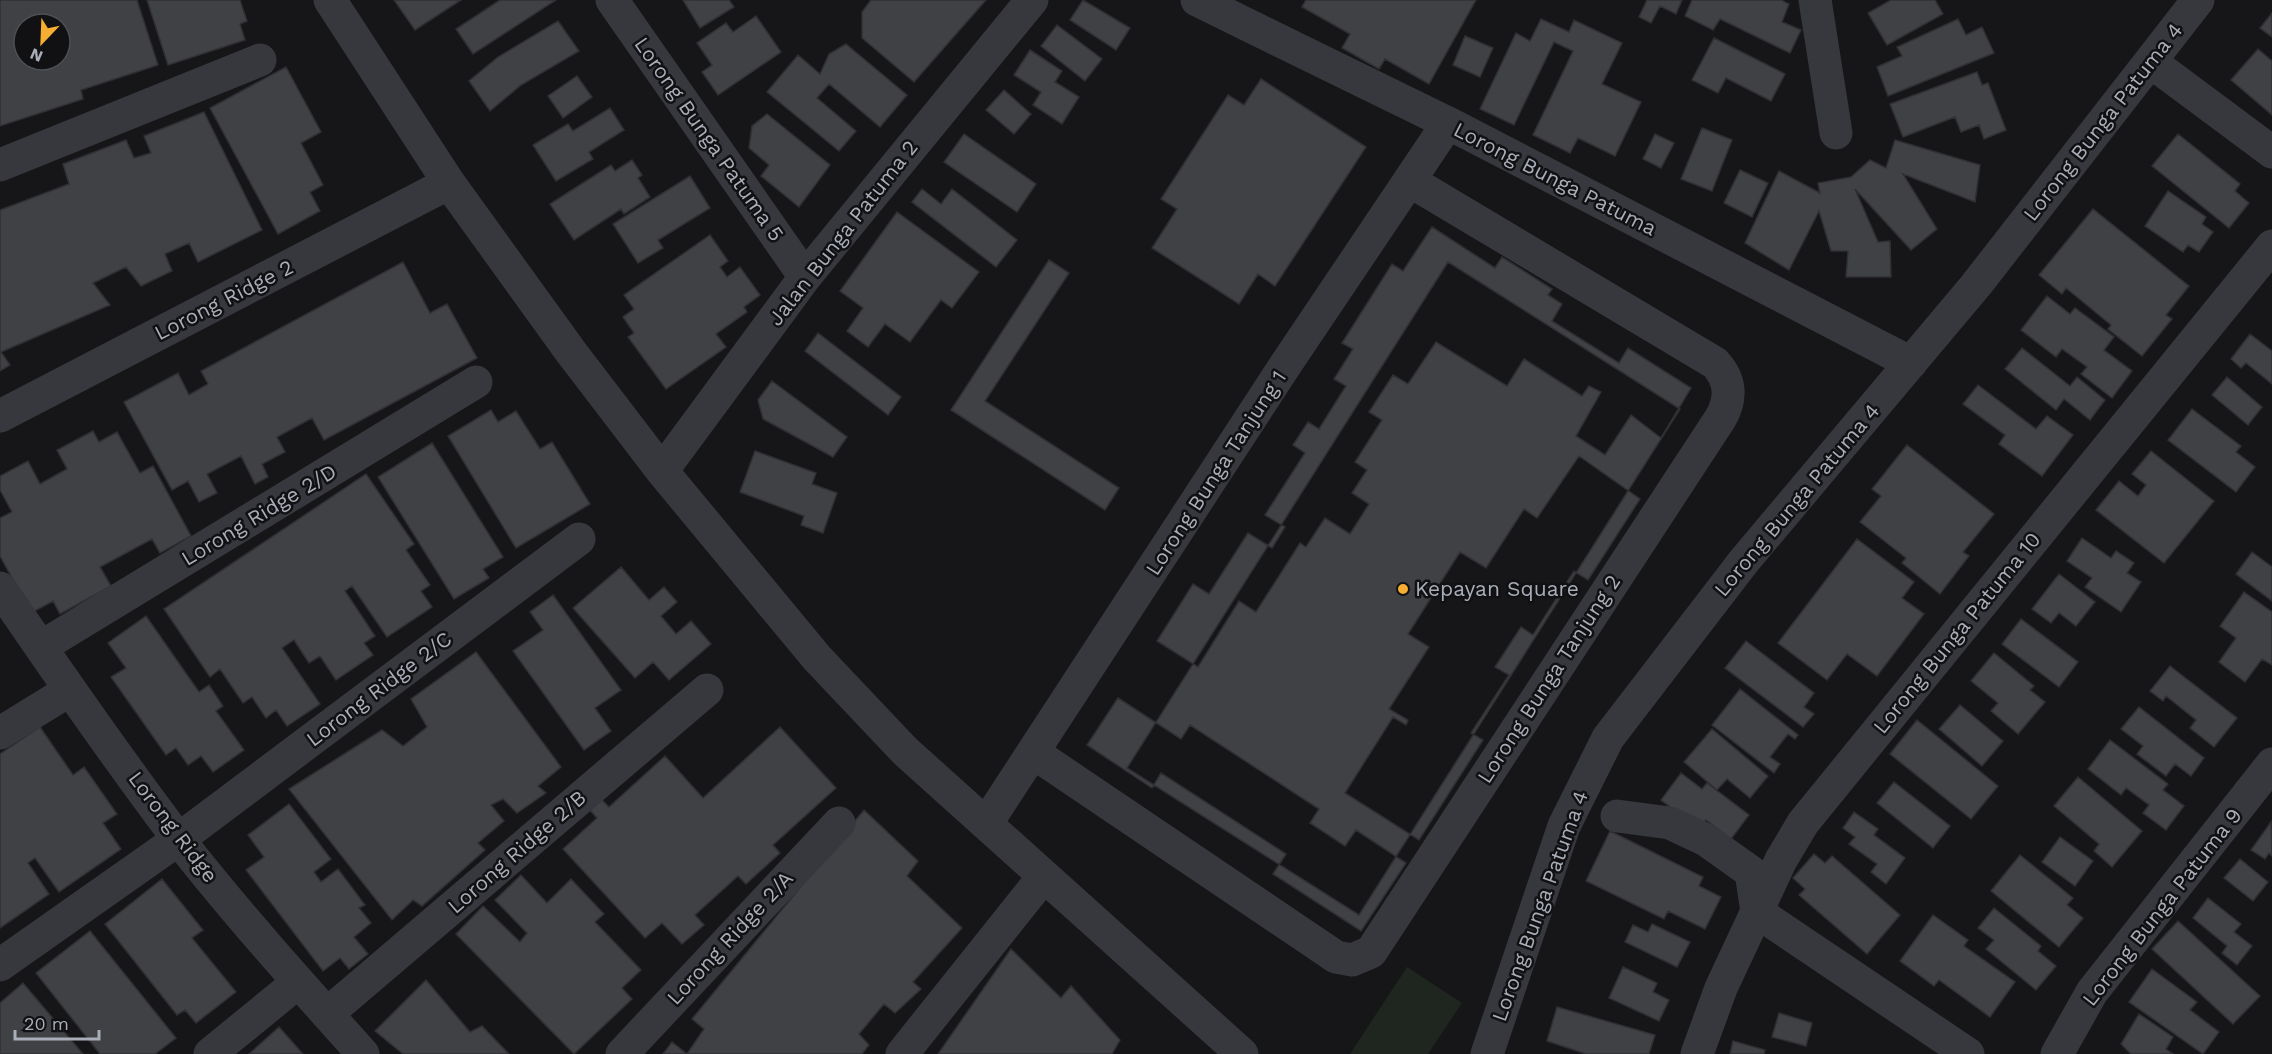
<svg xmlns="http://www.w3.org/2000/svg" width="2272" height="1054" font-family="'Work Sans',sans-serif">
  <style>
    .green { fill: #1e261f }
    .building { fill: #404145; stroke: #303034; stroke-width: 1.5; fill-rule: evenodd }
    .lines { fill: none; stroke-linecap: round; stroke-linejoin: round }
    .minor { stroke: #37383d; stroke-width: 33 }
    .poi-dot { fill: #f5ae31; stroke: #111113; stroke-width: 2 }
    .labels { text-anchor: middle; stroke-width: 5; stroke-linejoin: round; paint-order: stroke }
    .street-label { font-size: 21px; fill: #a8adb8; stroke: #111113 }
    .poi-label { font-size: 21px; fill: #a8adb8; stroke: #111113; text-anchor: start }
  </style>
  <rect width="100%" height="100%" fill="#161618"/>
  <!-- green -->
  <path class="green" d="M1407,967L1462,1003L1428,1054H1350Z"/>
  <!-- building -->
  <path class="building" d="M0,0H137L158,65L81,90L83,99L0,126ZM24,24H60V60H24Z
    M147,0H240L247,21L240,24L245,40L168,65Z
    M394,0H461L415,30Z
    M500,0H556L473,54L456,29Z
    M683,0H729L734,7L700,28Z
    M871,0H986L914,82L862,38V12Z
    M1083,0L1130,28L1116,50L1070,20Z
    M1306,0H1476L1429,84L1385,59L1379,69L1342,48L1350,34L1302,7Z
    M1647,0H1682L1676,14L1660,6L1651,23L1639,17Z
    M1692,0H1781L1789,4L1782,22L1801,30L1790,53L1720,19L1713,30L1685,16Z
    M1891,0H1935L1943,14L1887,45L1868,13Z
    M2272,13V37L2260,28Z
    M756,16L781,52L718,95L702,72L712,65L697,43L726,23L733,32Z
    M1541,19L1569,32L1574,20L1622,43L1602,84L1641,102L1615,156L1578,138L1570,153L1533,135L1573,51L1554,42L1514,125L1480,109L1516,33L1530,41Z
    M1958,19L1966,35L1982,27L1994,53L1888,96L1877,67L1902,56L1897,47Z
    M558,21L579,51L521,85L490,111L469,81L498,57Z
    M1057,25L1102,59L1085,81L1041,46Z
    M1465,36L1493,48L1480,77L1453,65Z
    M1714,38L1785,74L1771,101L1726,78L1718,93L1692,80Z
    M846,44L907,95L880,127L829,84L817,98L856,131L839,151L767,92L798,55L820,74L829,54Z
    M2258,49L2272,61V115L2231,80Z
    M1030,50L1062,71L1055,82L1079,97L1062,124L1033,105L1041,92L1014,75Z
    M286,67L321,132L301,143L323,185L310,192L320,211L278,234L210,108Z
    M1977,72L1982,85L1988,83L2006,130L1984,139L1979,125L1961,132L1955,117L1903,137L1890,104Z
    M577,76L592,97L563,118L548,96Z
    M1261,79L1366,147L1275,286L1258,274L1239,304L1152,248L1177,209L1161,199L1228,95L1244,105Z
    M1004,90L1031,114L1014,134L986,110Z
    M610,108L624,130L589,152L593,159L556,181L533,145L568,124L573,131Z
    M204,112L262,230L198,262L189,243L165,254L172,271L141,286L126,267L93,283L110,305L1,352L10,365L0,371V210L69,184L63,164L126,140L134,158L151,153L144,136Z
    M767,114L830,165L799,207L761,176L769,165L749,148L752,126Z
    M1702,128L1732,140L1712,191L1681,179Z
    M964,134L1036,184L1017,212L944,162Z
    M1655,134L1674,143L1661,168L1643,159Z
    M2178,134L2240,184L2235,191L2249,203L2229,228L2152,166Z
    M1895,140L1980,165L1975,202L1903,174L1937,229L1911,250L1855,189L1878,242L1890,241L1891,277H1846L1848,251H1831L1819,211L1789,270L1745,243L1779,171L1820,193L1818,183L1851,177L1870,160L1886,168Z
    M632,160L642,175L638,178L650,197L624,214L621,209L574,240L550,204L611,165L615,171Z
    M1740,170L1768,183L1752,217L1724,203Z
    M690,176L710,208L658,240L663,248L638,263L613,224Z
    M922,189L941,204L952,189L1017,240L996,267L912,202Z
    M2168,191L2206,217L2202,224L2213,232L2199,252L2188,245L2183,252L2145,226Z
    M2093,209L2189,286L2166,315L2172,319L2142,356L2108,329L2111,325L2066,288L2062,294L2039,275Z
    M897,212L979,272L952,308L941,300L910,342L885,324L868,347L847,331L863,308L840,291Z
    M1432,227L1495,268L1502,257L1552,289L1548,295L1562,304L1552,321L1619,363L1628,348L1691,388L1661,438L1631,415L1605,455L1576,436L1601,392L1589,386L1582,396L1524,359L1507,386L1436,342L1408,384L1393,375L1369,412L1382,420L1355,462L1367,470L1352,493L1369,504L1350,534L1325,518L1306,547L1300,543L1256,612L1239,601L1198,667L1157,641L1193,584L1209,594L1248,533L1272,548L1285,527L1265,515L1305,453L1293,445L1308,422L1319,429L1346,386L1334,379L1353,349L1342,343L1392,264L1403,271Z
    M710,235L728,261L720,267L727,277L740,267L760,295L744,307L747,312L716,334L726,347L666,389L628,337L634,333L623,317L634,309L624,295Z
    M1049,260L1069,273L985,401L1119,488L1105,510L951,410Z
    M403,262L430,313L447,304L477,358L324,440L312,418L277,437L285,452L262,464L268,477L255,484L241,456L207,474L217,493L199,502L188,481L172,490L124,402L178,373L189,395L208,384L201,371Z
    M1448,262L1680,409L1359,915L1127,768Z
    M2047,296L2070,314L2075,308L2114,337L2104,350L2132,371L2112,398L2081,374L2087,367L2062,349L2056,357L2021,330Z
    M818,333L901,397L888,415L805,351Z
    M2250,334L2272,351V384L2246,363L2241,368L2231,359Z
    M2022,348L2070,386L2077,377L2105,400L2090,420L2064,399L2056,410L2005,369Z
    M2227,377L2262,407L2248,425L2212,395Z
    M772,381L847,437L833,457L763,419L758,400Z
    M1978,385L2036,429L2047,416L2073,435L2042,476L1999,444L2005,435L1963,404Z
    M2192,409L2241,446L2236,452L2255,467L2236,492L2168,440Z
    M491,410L498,422L516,411L540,449L552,442L590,504L516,548L448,436Z
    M93,431L99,442L117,432L140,473L153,466L191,536L160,553L152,539L100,567L111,586L60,614L53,601L31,613L0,556V518L12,512L0,490V476L28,461L40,484L67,469L57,450Z
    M432,443L503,557L483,569L489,578L454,599L378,477Z
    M1907,445L1994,514L1963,552L1969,556L1940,594L1902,563L1906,558L1860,522L1881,496L1872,489Z
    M755,451L816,473L812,484L837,493L823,533L801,525L804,516L740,492Z
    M2151,451L2214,501L2164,563L2096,510L2119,481L2138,496L2146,485L2132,474Z
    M1579,456L1640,499L1588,580L1574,571L1533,635L1521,627L1495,667L1509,675L1471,733L1483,740L1419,840L1345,793L1393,717L1406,725L1408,720L1389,709L1429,647L1408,634L1460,552L1486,568L1524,509L1537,518Z
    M366,474L414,544L406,550L430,585L421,591L432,607L387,637L352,586L345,591L375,636L364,643L373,655L336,680L320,656L309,663L294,640L282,648L320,704L287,726L276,710L266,718L252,697L243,703L220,669L210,677L164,609Z
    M2082,538L2111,558L2116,551L2134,563L2127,573L2141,582L2121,612L2085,587L2092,578L2067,561Z
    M1857,539L1914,582L1902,598L1924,614L1877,676L1847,654L1827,680L1778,643Z
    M2252,552L2272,567V601L2236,574Z
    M621,567L649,600L664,587L677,602L661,616L676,634L691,621L711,644L669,680L653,662L635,678L573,608Z
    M2059,574L2095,602L2076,626L2059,613L2051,623L2032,609Z
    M2244,592L2272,612V665L2262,659L2245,682L2219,662L2236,638L2220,626Z
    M553,595L621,690L595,708L611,731L584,750L513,651L543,630L530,612Z
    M146,616L199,692L209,685L223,706L216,711L244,750L213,772L201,756L188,765L176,748L166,755L111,677L126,668L108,643Z
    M2021,619L2078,662L2059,687L2002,644Z
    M1746,641L1814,693L1804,707L1814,714L1803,727L1725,668Z
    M476,652L561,767L538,786L546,793L517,813L503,799L491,805L504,821L478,843L485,850L422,906L413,900L392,920L289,789L382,730L403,746L427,727L411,699Z
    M1994,653L2034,686L2030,690L2045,702L2018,734L1991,711L1998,703L1971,681Z
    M2170,666L2237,718L2214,747L2190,728L2196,720L2166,696L2163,701L2150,691Z
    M1740,689L1798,735L1795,739L1788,734L1770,757L1780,764L1774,773L1712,725Z
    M1118,698L1181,739L1190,725L1319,809L1310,823L1345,846L1356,830L1406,863L1361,931L1273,874L1286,854L1161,773L1152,788L1087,745Z
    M1960,705L2003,741L1982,766L1939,729Z
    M2139,707L2204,758L2191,776L2175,764L2166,776L2137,754L2143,746L2121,729Z
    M1917,720L1998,786L1971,819L1890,754Z
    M40,727L73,775L84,767L117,814L103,823L121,849L59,892L35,858L28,863L49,894L0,928V754Z
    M780,727L836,788L773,845L780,853L746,884L738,876L695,915L704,925L682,944L662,923L645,938L563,849L597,818L588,808L600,798L609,807L665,756L703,798Z
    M1712,729L1768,776L1750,798L1727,779L1717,790L1684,762Z
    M2110,740L2168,784L2163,790L2184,806L2166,830L2143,813L2149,805L2126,788L2121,795L2088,769Z
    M1681,773L1702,789L1707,783L1749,815L1731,839L1706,820L1699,829L1661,800Z
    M2078,777L2142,831L2112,867L2094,851L2099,844L2054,806Z
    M1894,782L1950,826L1933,848L1877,803Z
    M289,804L331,859L314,872L321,882L338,869L365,905L359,908L371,923L354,937L368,954L349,969L340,958L323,971L246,870L264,857L248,835Z
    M864,810L918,861L907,876L962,928L913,982L921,989L895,1013L884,1004L859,1034L869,1045L862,1054H663L672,1042L687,1054L704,1029L692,1019Z
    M1854,812L1878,829L1874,835L1905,858L1886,884L1871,872L1877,864L1849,844L1855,837L1843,828Z
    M2271,822L2272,856L2269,853L2265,859L2251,850Z
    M1610,831L1703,877L1699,886L1721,897L1705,929L1668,911L1664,919L1586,881Z
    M2060,837L2093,861L2075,886L2042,862Z
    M1814,854L1825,863L1832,856L1900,915L1867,954L1799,895L1805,889L1793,878Z
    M2020,855L2073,898L2067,905L2083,918L2059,947L1991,891Z
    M2240,859L2268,882L2253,901L2224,878Z
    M521,875L547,903L571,879L604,914L595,922L641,970L622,988L632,999L574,1054L456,934L483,906L520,942L527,933L495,900Z
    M162,879L203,930L192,938L236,992L196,1023L185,1010L177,1015L105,924Z
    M2208,898L2241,924L2234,932L2252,946L2237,965L2222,953L2227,946L2193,918Z
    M1994,908L2041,946L2038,951L2056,966L2036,990L1986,949L1994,940L1978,928Z
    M1933,915L1968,940L1964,946L2015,982L1990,1017L1939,980L1934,986L1900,961Z
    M2178,921L2260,996L2233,1024L2152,949Z
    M1652,924L1690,942L1677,967L1625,942L1633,925L1648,932Z
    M90,931L176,1038L155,1054H100L36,973Z
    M1011,949L1061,998L1071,986L1120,1040L1112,1054H938Z
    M1623,967L1657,983L1653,992L1669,1000L1659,1021L1609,998Z
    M2152,969L2197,1002L2190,1010L2219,1032L2203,1054L2129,1002Z
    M426,980L470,1032L482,1026L509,1054H403L375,1031Z
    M23,983L83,1054H0V1003Z
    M1557,1007L1655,1035L1649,1054H1586L1547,1041Z
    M1779,1013L1812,1023L1806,1046L1772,1037Z
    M2139,1014L2173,1037L2166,1049L2173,1054H2131L2121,1044Z
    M279,1027L303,1054H249Z
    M1733,1041L1765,1050L1764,1054H1730Z"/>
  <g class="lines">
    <!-- minor -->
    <path class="minor" d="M330,0L449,183L571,352L662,471L817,658L905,751L1242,1054
      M612,0L805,277
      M1197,0L1448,123L1911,363
      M1815,0L1836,133
      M2151,62L2272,152
      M0,165L260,60
      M0,416L449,183
      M662,471L805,277L1032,0
      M0,588C58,673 117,758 179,840C237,914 300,984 363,1054
      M41,647L476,382
      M0,733L70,690
      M1034,753L1336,957L1352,960L1371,952L1720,419C1732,399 1731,380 1715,363L1410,181
      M1617,816L1670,823L1706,840L1751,872L1757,912L1968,1054
      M986,824L1286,364L1448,123
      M0,965L179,839L579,539
      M327,1014L707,690
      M210,1054L297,983
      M622,1054L839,823
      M902,1054L1044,876
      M1487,1054L1564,826L1608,738L1744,561L1976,285L2198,0
      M1697,1054L1721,988L1781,860L1803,823L2272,246
      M2057,1054L2092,992L2272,764"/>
  </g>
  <!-- markers -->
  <circle class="poi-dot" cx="1403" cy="589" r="6"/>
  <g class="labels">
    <!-- street labels -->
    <g class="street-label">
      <text transform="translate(2103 122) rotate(-52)" y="7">Lorong Bunga Patuma 4</text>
      <text transform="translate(709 139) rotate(55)" y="7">Lorong Bunga Patuma 5</text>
      <text transform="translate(1555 179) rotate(27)" y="7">Lorong Bunga Patuma</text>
      <text transform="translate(843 233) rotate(-52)" y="7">Jalan Bunga Patuma 2</text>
      <text transform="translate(224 300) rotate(-27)" y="7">Lorong Ridge 2</text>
      <text transform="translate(1216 473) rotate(-57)" y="7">Lorong Bunga Tanjung 1</text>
      <text transform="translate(1797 500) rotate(-50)" y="7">Lorong Bunga Patuma 4</text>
      <text transform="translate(259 515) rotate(-31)" y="7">Lorong Ridge 2/D</text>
      <text transform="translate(1957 633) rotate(-51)" y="7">Lorong Bunga Patuma 10</text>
      <text transform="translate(1549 679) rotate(-57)" y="7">Lorong Bunga Tanjung 2</text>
      <text transform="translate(379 689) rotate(-37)" y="7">Lorong Ridge 2/C</text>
      <text transform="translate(173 827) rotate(53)" y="7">Lorong Ridge</text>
      <text transform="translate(517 852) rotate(-41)" y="7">Lorong Ridge 2/B</text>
      <text transform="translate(1540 906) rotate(-70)" y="7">Lorong Bunga Patuma 4</text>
      <text transform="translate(2162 907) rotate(-52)" y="7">Lorong Bunga Patuma 9</text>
      <text transform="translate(730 938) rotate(-47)" y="7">Lorong Ridge 2/A</text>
    </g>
    <!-- poi labels -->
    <g class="poi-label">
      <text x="1415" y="596">Kepayan Square</text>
    </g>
  </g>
  <!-- north arrow -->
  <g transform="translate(42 42) rotate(203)"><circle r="28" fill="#111113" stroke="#4d4f55" stroke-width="1.5"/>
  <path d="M0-4.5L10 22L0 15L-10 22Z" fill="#f5ae31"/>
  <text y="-9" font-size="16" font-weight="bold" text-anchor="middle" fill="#a8adb8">N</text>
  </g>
  <!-- scale -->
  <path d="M15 1030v9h84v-9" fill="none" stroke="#a8adb8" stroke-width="3"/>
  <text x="24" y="1030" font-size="18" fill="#a8adb8" stroke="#111113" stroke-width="4.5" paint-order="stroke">20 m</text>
</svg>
